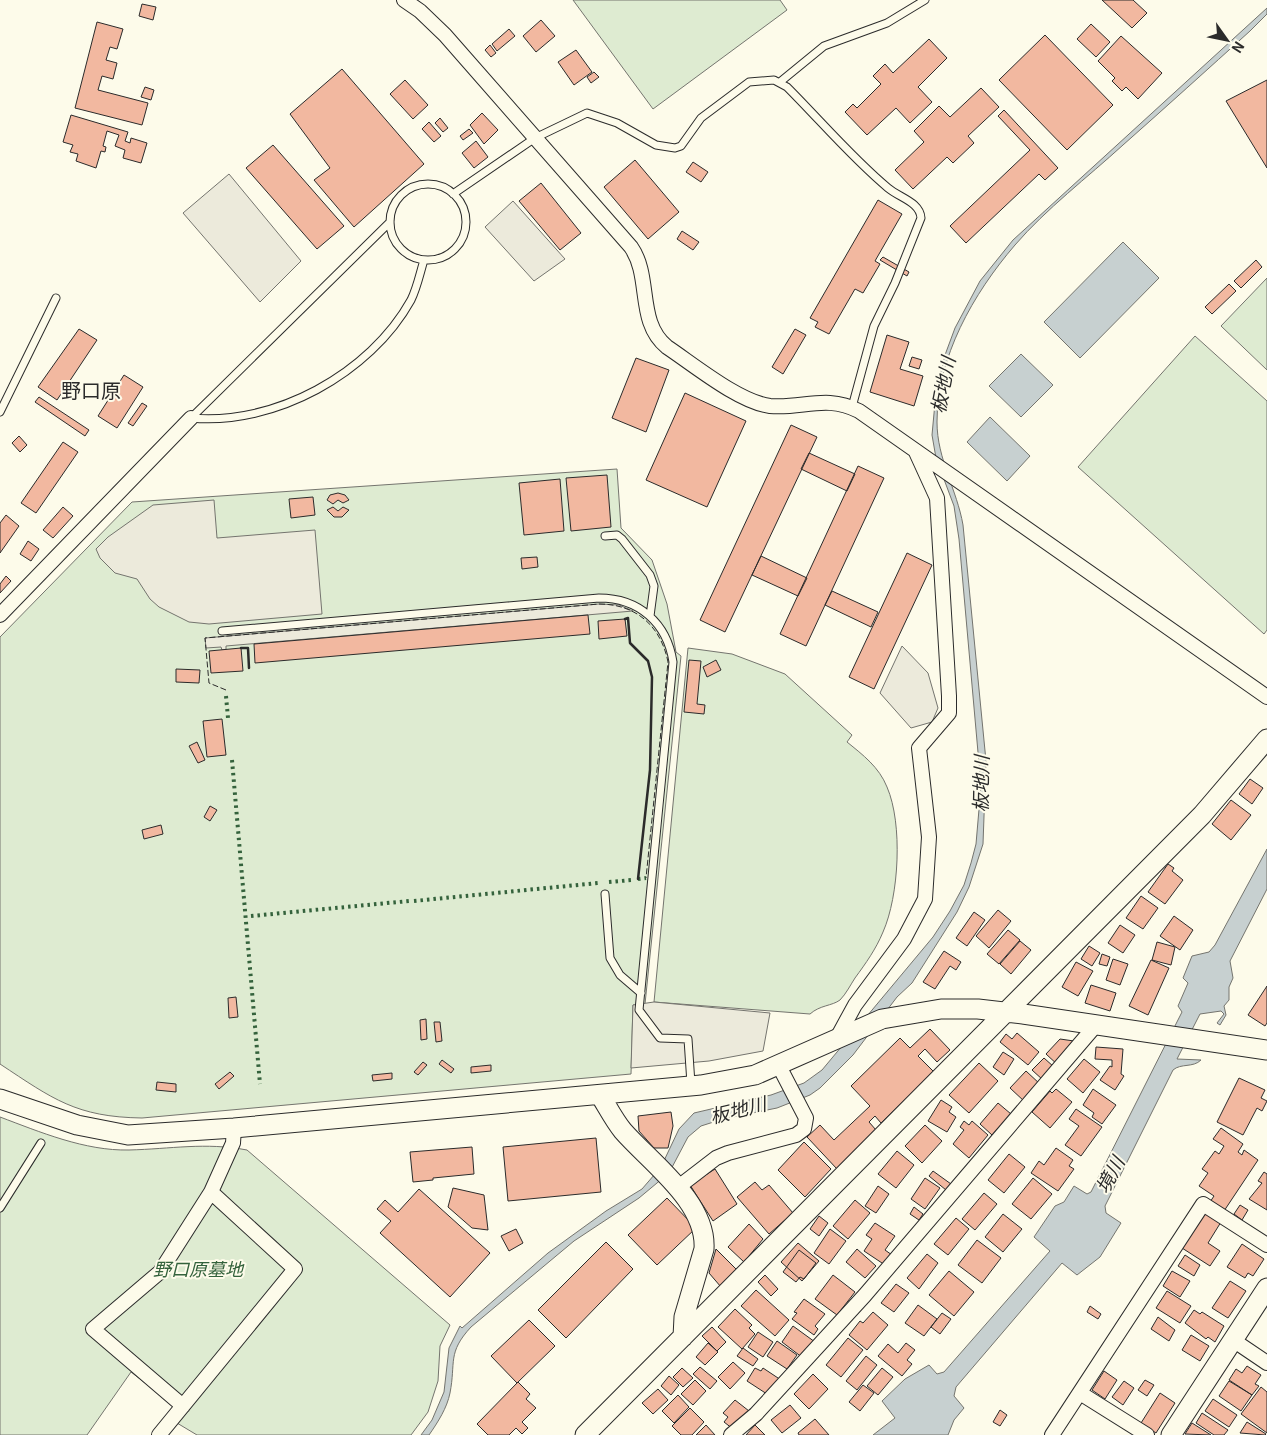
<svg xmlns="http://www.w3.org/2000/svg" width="1267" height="1435" font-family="Georgia,'Noto Sans JP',serif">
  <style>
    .green { fill: #deebd1; stroke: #74746e }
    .parking { fill: #eceadb; stroke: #74746e }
    .water { fill: #c7d0d0; stroke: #74746e }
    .building { fill: #f2b8a0; stroke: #2b2b2b }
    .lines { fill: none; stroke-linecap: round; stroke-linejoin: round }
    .lane-casing { stroke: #2b2b2b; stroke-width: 9 }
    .street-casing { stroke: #2b2b2b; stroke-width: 16 }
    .secondary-casing { stroke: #2b2b2b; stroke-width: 21 }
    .lane { stroke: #fdfbea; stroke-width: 7 }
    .street { stroke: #fdfbea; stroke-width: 14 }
    .secondary { stroke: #fdfbea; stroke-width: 19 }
    .hedge { stroke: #34623c; stroke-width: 4; stroke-dasharray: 2.5 4; stroke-linecap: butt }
    .fence { stroke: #2b2b2b; stroke-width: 1; stroke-dasharray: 6 2.5; stroke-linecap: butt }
    .wall { stroke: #2b2b2b; stroke-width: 2.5 }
    .labels { text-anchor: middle; stroke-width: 4; stroke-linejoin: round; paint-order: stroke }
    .park-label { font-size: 18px; font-style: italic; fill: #34623c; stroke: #fdfbea }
    .water-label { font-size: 19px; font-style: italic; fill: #2b2b2b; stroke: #fdfbea }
    .quarter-label { font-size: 20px; fill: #2b2b2b; stroke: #fdfbea }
  </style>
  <rect width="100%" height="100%" fill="#fdfbea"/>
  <!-- green -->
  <path class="green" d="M573,0H780L787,10L653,109Z
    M1267,278V370L1221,326Z
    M1195,336L1267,401V630L1264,634L1078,467Z
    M617,469L621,528L652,560L667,604L676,652L681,656L645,1004L633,1005L631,1074L142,1118C76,1117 53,1099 0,1064V637L132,502Z
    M688,648L732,654L785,674L852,735L847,742C863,755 879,767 887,787C903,824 899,896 883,932C876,949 866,963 855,978C851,984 846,994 840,1000C832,1006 820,1005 810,1014L654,1002Z
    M0,1117C40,1132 85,1151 129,1150C171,1149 205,1142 247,1150L450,1325L440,1346L438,1381L428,1412L411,1435H197L177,1423L179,1409L131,1372L87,1435H0Z"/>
  <!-- parking -->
  <path class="parking" d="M229,174L301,261L260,302L183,213Z
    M513,201L565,259L534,281L485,227Z
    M214,500L217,538L315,530L322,614L209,624L189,622L159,607L150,599L137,579L115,573L100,558L96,549L108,537L153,505Z
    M599,604L619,605L633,611L226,646V650H222L221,647L206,648L205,638Z
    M902,646L928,673L938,708L932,722L911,728L880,693Z
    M654,1002L770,1013L763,1051L709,1061L631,1068L633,1005Z"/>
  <!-- water -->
  <path class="water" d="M1267,8V14L1250,31C1208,69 1166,107 1123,145C1088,177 1046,209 1015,245C973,294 937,357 937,422C937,459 957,490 963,525L986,761L983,844L969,887L957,912L912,983L897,997L853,1055L820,1088L810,1095L777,1108L723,1119L701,1126L688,1137L669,1173L639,1198L574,1241L471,1327C447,1353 456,1362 450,1393C447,1408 438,1422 429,1435H421L432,1420L444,1392L449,1348L460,1326L462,1328L548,1253L606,1211L642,1189L661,1167L679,1129L694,1113L771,1095L804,1083L822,1070L933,937L950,911L964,885L971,863L976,844L981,786L959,539L954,506L936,458L932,435L936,392L945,355L955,328L980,281L1013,240Z
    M1123,242L1159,278L1080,358L1044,322Z
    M1021,354L1053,385L1021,417L989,386Z
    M990,417L1030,456L1007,481L967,442Z
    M1267,849V889L1230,961L1233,978L1229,987V1000L1224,1006L1226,1015L1220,1025L1217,1023L1224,1014L1221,1011L1200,1014L1177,1059L1201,1060C1193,1068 1181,1063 1173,1070L1105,1206L1106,1213L1121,1223L1100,1257L1077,1275L1062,1263L956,1387L954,1396L964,1408L954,1420L948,1435H873L895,1418L882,1401L905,1379L929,1365L937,1374L944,1372L1050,1251L1034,1237L1055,1206L1064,1202L1074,1186L1087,1194L1091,1192L1182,1012L1178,1006L1188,983L1183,978L1192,956L1209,952L1215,945Z"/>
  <!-- building -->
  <path class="building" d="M1102,0H1133L1147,13L1132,28Z
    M142,4L156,7L153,20L139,16Z
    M541,20L555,36L536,52L523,36Z
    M97,22L123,29L117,49L110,47L106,60L117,63L113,79L102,76L98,90L148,103L142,125L75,108Z
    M1091,24L1110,42L1096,57L1077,39Z
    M509,29L515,36L497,51L492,44Z
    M1045,35L1113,105L1067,150L999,80Z
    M1121,36L1162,73L1138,99L1126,87L1122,91L1112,81L1115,78L1098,61Z
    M929,39L947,58L918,87L932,102L910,123L896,108L867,135L845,112L853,104L857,108L881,84L873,76L885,64L893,73Z
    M490,45L496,53L491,57L485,50Z
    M576,50L592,72L574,85L558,62Z
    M342,69L424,164L354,227L314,180L330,168L290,114Z
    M594,72L599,77L591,83L587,77Z
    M405,80L428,105L413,119L390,94Z
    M1267,80V168L1226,101Z
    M145,87L154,90L151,100L141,97Z
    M981,88L999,107L968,136L974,143L953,163L947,157L913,189L895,170L924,142L914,131L939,106L950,117Z
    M1004,110L1058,168L1045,180L1039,174L966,243L950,226L1030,150L998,116Z
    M482,113L498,130L484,144L470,125Z
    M71,115L128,132L125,141L130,143L131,138L147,143L141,163L123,158L125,150L115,146L119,135L107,131L103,146L106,147L105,152L101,151L96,168L76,161L78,154L70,152L73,145L63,142Z
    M440,118L448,128L443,132L435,123Z
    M429,122L441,136L434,142L422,129Z
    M469,129L473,133L463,140L460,136Z
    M476,141L488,157L474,168L462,153Z
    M273,145L344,226L317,249L246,168Z
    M635,160L679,212L648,239L604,187Z
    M693,162L708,172L701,182L686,172Z
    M541,183L581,233L560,250L519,201Z
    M878,200L902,214L875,261L880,264L863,293L855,289L829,334L815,327L818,322L810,318Z
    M682,231L699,242L693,250L677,239Z
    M883,257L909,272L907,276L880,260Z
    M1256,260L1262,267L1241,288L1234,281Z
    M1229,284L1236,291L1212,314L1205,307Z
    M79,329L97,340L57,400L38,387Z
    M795,329L806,335L783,374L772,367Z
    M887,335L909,342L900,369L923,376L914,406L870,392Z
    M912,357L922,360L919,369L909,366Z
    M636,358L669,370L646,432L612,418Z
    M124,375L143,387L117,428L98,416Z
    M685,393L746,421L707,507L646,480Z
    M39,397L89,430L85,436L35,402Z
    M142,403L147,406L133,426L128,423Z
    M791,425L817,437L725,632L700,620Z
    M19,436L27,445L20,452L12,443Z
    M63,442L78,452L36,513L21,503Z
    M809,453L855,474L847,491L801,469Z
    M858,466L884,478L806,646L780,634Z
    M607,475L611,527L571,531L566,478Z
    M560,479L564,531L524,535L519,483Z
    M338,493L345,495L349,500L343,503L338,500L333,504L327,500L330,495Z
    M313,497L315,515L291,518L289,499Z
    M63,507L73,516L53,538L43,530Z
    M333,507L338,511L343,507L349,510L342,517H334L327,510Z
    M6,515L19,526L0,553V523Z
    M28,541L39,549L31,561L20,554Z
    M907,553L932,565L874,689L849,677Z
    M761,556L807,578L798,596L752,575Z
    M537,557L538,567L522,569L521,558Z
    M6,576L11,581L0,593V584Z
    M832,591L878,612L871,627L825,605Z
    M588,615L590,634L255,663L254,644Z
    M625,619L627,636L599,639L598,621Z
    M241,648L243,671L211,673L209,651Z
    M689,660L701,661L697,704L705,705L704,714L684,712Z
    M716,660L721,670L707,677L703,667Z
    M176,669L200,670L199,683L176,682Z
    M222,719L226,755L207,757L203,721Z
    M197,742L205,760L198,763L189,746Z
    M1250,779L1263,788L1252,804L1239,794Z
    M1231,800L1251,815L1231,840L1212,824Z
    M210,806L217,810L210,821L204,817Z
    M161,825L163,834L144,839L142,830Z
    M1168,864L1174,868L1172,871L1183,880L1165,904L1148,892Z
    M1141,896L1158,908L1143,929L1126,918Z
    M998,910L1011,921L989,948L976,936Z
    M974,912L985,920L967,946L956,938Z
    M1174,916L1193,930L1180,950L1160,936Z
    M1120,925L1135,935L1123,953L1108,943Z
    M1008,930L1020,940L999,964L987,954Z
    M1020,941L1031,950L1011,974L1000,964Z
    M1157,942L1175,947L1171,965L1152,960Z
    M1089,946L1100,953L1092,966L1081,959Z
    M944,951L961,962L956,970L950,966L935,989L923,982Z
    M1102,954L1110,957L1107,966L1099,964Z
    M1113,959L1128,964L1120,985L1106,980Z
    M1151,960L1169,968L1148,1015L1129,1006Z
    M1076,962L1093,971L1078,996L1062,987Z
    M1091,985L1116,993L1110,1011L1085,1003Z
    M1267,986V1023L1265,1026L1248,1015Z
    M236,997L238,1017L229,1018L228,998Z
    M426,1019L427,1039L421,1040L420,1020Z
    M434,1022H440L442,1041L436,1042Z
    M930,1029L950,1050L937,1062L925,1049L918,1056L934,1072L881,1123L875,1116L869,1122L876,1130L837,1169L807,1137L820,1125L834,1140L870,1106L851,1086L900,1038L910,1048Z
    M1017,1033L1039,1052L1028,1065L1000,1042L1006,1034L1012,1039Z
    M1060,1039L1081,1042L1059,1066L1046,1054Z
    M1096,1047L1123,1049L1121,1074L1124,1076L1115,1090L1100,1080L1110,1066L1112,1067V1060L1095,1059Z
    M1003,1052L1014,1059L1004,1075L993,1067Z
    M1044,1058L1054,1067L1043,1080L1032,1070Z
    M1084,1059L1100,1072L1083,1093L1067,1079Z
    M442,1060L454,1069L451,1073L439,1064Z
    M423,1062L427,1065L418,1075L414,1072Z
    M979,1063L998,1081L969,1113L949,1095Z
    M491,1065V1071L471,1073V1067Z
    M1026,1071L1041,1085L1025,1102L1010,1088Z
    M230,1072L234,1076L219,1089L215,1084Z
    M392,1073V1079L373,1081L372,1075Z
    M1239,1078L1265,1090L1261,1098L1267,1101L1262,1111L1257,1108L1243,1135L1217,1122Z
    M157,1082L176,1084V1092L156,1090Z
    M1056,1089L1072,1102L1050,1128L1032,1112L1050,1091L1052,1093Z
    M1093,1089L1116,1105L1102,1124L1092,1117L1094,1113L1083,1105Z
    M941,1100L952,1107L949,1112L956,1117L947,1132L928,1121Z
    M998,1103L1011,1114L992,1135L980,1124Z
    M1076,1109L1102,1127L1081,1156L1065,1145L1079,1126L1069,1119Z
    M671,1112L673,1126L668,1148H654L639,1131L638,1116Z
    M964,1121L969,1125L972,1121L988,1135L969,1158L953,1144L964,1130L960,1127Z
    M925,1125L942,1141L922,1163L905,1146Z
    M1221,1128L1243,1144L1238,1152L1242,1155L1244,1150L1258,1160L1224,1211L1210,1202L1214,1196L1199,1186L1208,1173L1202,1169L1215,1151L1219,1154L1224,1146L1213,1139Z
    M596,1138L601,1192L508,1201L503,1147Z
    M804,1142L831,1169L805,1197L778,1170Z
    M472,1147L474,1174L433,1178V1180L413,1182L410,1152Z
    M1056,1148L1073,1160L1069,1166L1074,1169L1058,1191L1031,1173L1039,1161L1044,1165Z
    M897,1151L914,1165L896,1188L878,1174Z
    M1009,1154L1025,1167L1004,1193L988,1180Z
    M715,1169L737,1204L713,1221L690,1185Z
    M933,1171L951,1184L946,1190L929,1176Z
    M1264,1172L1267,1174V1210L1249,1199L1262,1183L1258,1181Z
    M925,1178L940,1188L925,1209L911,1199Z
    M1033,1178L1052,1194L1031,1219L1012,1204Z
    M755,1182L762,1190L769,1185L793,1213L769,1234L737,1197Z
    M878,1186L889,1194L876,1213L865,1206Z
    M453,1188L484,1195L488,1230L472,1228L448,1207Z
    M419,1189L490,1253L450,1297L380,1233L391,1221L377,1209L385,1200L398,1212Z
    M984,1193L997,1204L975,1230L962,1219Z
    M667,1198L696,1228L657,1265L628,1235Z
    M855,1200L870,1213L848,1239L833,1226Z
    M1240,1205L1248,1210L1242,1220L1234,1214Z
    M914,1207L923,1214L919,1220L910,1214Z
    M1205,1212L1221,1222L1208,1243L1220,1251L1210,1266L1182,1248Z
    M1003,1214L1022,1229L1003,1252L985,1237Z
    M819,1216L828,1223L819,1236L810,1229Z
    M956,1218L969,1229L948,1255L934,1244Z
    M875,1223L895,1236L885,1250L892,1255L885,1265L864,1251L872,1239L866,1235Z
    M749,1224L763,1239L744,1262L728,1247Z
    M516,1229L523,1243L509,1251L501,1236Z
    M830,1229L846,1241L829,1264L814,1253Z
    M977,1240L1001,1258L982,1283L958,1265Z
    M606,1242L633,1269L566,1338L538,1310Z
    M798,1243L819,1261L802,1281L781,1262Z
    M1242,1244L1264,1259L1253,1276L1248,1273L1245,1278L1227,1267Z
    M716,1249L737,1270L721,1287L709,1273Z
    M857,1249L876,1266L865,1278L846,1262Z
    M799,1250L816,1263L804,1279L800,1277L796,1282L783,1272Z
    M927,1254L938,1263L919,1289L907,1278Z
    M1185,1255L1200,1265L1194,1276L1178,1266Z
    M949,1271L974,1292L954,1316L929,1295Z
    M1172,1271L1190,1281L1180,1297L1163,1286Z
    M765,1275L778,1289L771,1296L758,1282Z
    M833,1275L855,1292L837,1315L815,1299Z
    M1230,1281L1246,1291L1228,1318L1212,1308Z
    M896,1284L909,1293L894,1312L881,1303Z
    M756,1290L789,1320L775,1336L741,1306Z
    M1167,1291L1191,1306L1180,1323L1156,1308Z
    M804,1299L825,1314L815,1326L818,1329L814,1335L792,1319L797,1313L794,1312Z
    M918,1305L937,1319L924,1336L905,1323Z
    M1090,1306L1101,1314L1098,1319L1087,1312Z
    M735,1309L752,1325L749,1328L755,1334L742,1349L718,1327Z
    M1194,1310L1200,1314L1202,1312L1224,1326L1215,1342L1208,1337L1206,1339L1185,1323Z
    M873,1312L888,1325L867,1350L849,1335L860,1321L863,1323Z
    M942,1313L951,1319L940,1334L931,1327Z
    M1158,1317L1175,1330L1169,1341L1151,1329Z
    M529,1320L555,1346L517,1383L491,1356Z
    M793,1326L815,1342L803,1358L782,1342Z
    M712,1327L726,1342L717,1351L702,1336Z
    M758,1332L773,1342L763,1357L748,1347Z
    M1191,1335L1209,1346L1200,1361L1182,1350Z
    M848,1338L863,1350L841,1377L826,1365Z
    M777,1341L797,1355L787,1369L767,1356Z
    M708,1343L718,1352L705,1365L696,1357Z
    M906,1343L915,1350L907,1360L912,1364L902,1376L878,1356L888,1344L898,1353Z
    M743,1348L758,1359L753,1366L737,1356Z
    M866,1356L877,1365L857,1390L846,1381Z
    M733,1362L745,1373L730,1389L718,1377Z
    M1247,1366L1261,1375L1255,1384L1259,1386L1252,1395L1229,1380L1236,1369L1242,1373Z
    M700,1367L717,1381L710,1389L693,1374Z
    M682,1368L693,1378L683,1387L673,1377Z
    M755,1368L761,1371L763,1368L781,1380L770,1396L747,1381Z
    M882,1368L893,1377L878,1395L867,1386Z
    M1104,1371L1117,1380L1105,1399L1092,1390Z
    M813,1374L828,1389L809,1409L794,1394Z
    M669,1376L679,1385L671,1395L661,1386Z
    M695,1380L706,1391L693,1405L681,1394Z
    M1145,1380L1154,1385L1147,1396L1138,1390Z
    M1124,1381L1134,1388L1123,1405L1112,1397Z
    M1229,1381L1252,1395L1241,1411L1219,1396Z
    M518,1382L530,1394L526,1399L536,1408L522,1422L528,1428L522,1434L516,1428L509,1435H488L477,1424Z
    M863,1385L874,1393L860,1411L849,1402Z
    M1261,1387L1267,1392V1433L1241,1414Z
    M658,1389L668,1400L653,1414L642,1403Z
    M1160,1393L1175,1403L1156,1433L1141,1423Z
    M678,1395L689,1407L674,1423L662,1411Z
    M1213,1399L1237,1415L1229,1427L1205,1411Z
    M735,1400L749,1411L733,1429L724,1422L728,1417L723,1413Z
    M790,1405L801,1418L782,1433L771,1420Z
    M690,1408L704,1422L692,1435H681L672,1426Z
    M1000,1410L1007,1415L1000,1426L993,1422Z
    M1202,1413L1228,1430L1224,1435H1214L1196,1423Z
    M815,1419L829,1435H799L798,1433Z
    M1247,1422L1266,1434L1265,1435L1240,1433Z
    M1192,1423L1211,1435L1185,1434Z
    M706,1425L715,1435H696Z
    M755,1425L765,1435H746Z"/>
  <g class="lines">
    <!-- lane casing -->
    <g class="lane-casing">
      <path id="lane" d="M780,82L824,46L887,23L925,0
        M390 222a38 38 0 1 1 76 0a38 38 0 1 1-76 0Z
        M453,194L535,138L587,113L617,123L656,145L675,148L681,146L701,118L749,82L774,80L787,87C820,120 852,158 888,188C900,198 920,202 921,218L895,283L874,326L852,407
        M0,412L56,298
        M191,418C274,426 370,374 411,300C417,288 420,273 424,260
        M191,418L390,222
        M605,536L617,535L622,539L650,575L654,586L650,616
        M222,631L599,598C639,598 667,623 673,662L639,1010L660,1038L688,1039L691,1084
        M605,894L610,958L620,975L641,993
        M0,1208L41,1143"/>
    </g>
    <!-- street casing -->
    <g class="street-casing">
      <path id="street" d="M404,0L420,11L445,35L631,247C652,277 636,322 667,347C694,365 739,402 770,406C803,409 826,394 859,411L1267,697
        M0,615L191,418
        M837,1038L855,1005L904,939L925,899L929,837L919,748L949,713V696L937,498L916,452
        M677,1188L716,1158L728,1153L796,1135L804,1129L806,1118L779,1066
        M1233,1340L1267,1363
        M1080,1393L1147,1435
        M183,1406L93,1329L160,1272L211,1192
        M159,1435L295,1269L211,1192L233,1143L234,1128
        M731,1435L756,1414L865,1295L1096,1025
        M1052,1435L1203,1204L1267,1245"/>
    </g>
    <!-- secondary casing -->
    <g class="secondary-casing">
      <path id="secondary" d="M600,1095C607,1106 614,1120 623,1131C651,1163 707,1202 704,1249L684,1317L683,1337
        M0,1099L77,1125L128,1135L234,1128L701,1085L755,1075L882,1019L941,1009H978L1023,1014L1267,1050
        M585,1435L1202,815L1267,739
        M1171,1435L1267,1288"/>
    </g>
    <!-- lane -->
    <use href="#lane" class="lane"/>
    <!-- street -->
    <use href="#street" class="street"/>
    <!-- secondary -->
    <use href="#secondary" class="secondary"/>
    <!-- hedge -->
    <path class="hedge" d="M226,696L228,718
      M232,760L260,1084
      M638,879L646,878
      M609,882L632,880
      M414,901L598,883
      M251,916L409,901"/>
    <!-- fence -->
    <path class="fence" d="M226,690L209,683L205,638L599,604C636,604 661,626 668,662L646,878"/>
    <!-- wall -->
    <path class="wall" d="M625,619L628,618L630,643L648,661L652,677L650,770L638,879
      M241,648H248L249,668"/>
  </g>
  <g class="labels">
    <!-- park labels -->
    <g class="park-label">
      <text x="198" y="1276">野口原墓地</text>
    </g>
    <!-- water labels -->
    <g class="water-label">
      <text transform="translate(943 385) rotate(-79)" y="7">板地川</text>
      <text transform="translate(981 784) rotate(-89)" y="7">板地川</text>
      <text transform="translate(738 1110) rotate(-14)" y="7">板地川</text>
      <text transform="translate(1110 1175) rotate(-62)" y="7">境川</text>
    </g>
    <!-- quarter labels -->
    <g class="quarter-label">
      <text x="91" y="398">野口原</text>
    </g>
  </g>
  <!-- north arrow -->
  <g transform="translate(1227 40) rotate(123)" stroke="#fdfbea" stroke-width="4" paint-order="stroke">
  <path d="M0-4L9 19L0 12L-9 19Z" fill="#2b2b2b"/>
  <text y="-8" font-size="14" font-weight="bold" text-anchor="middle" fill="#2b2b2b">N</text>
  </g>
</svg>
